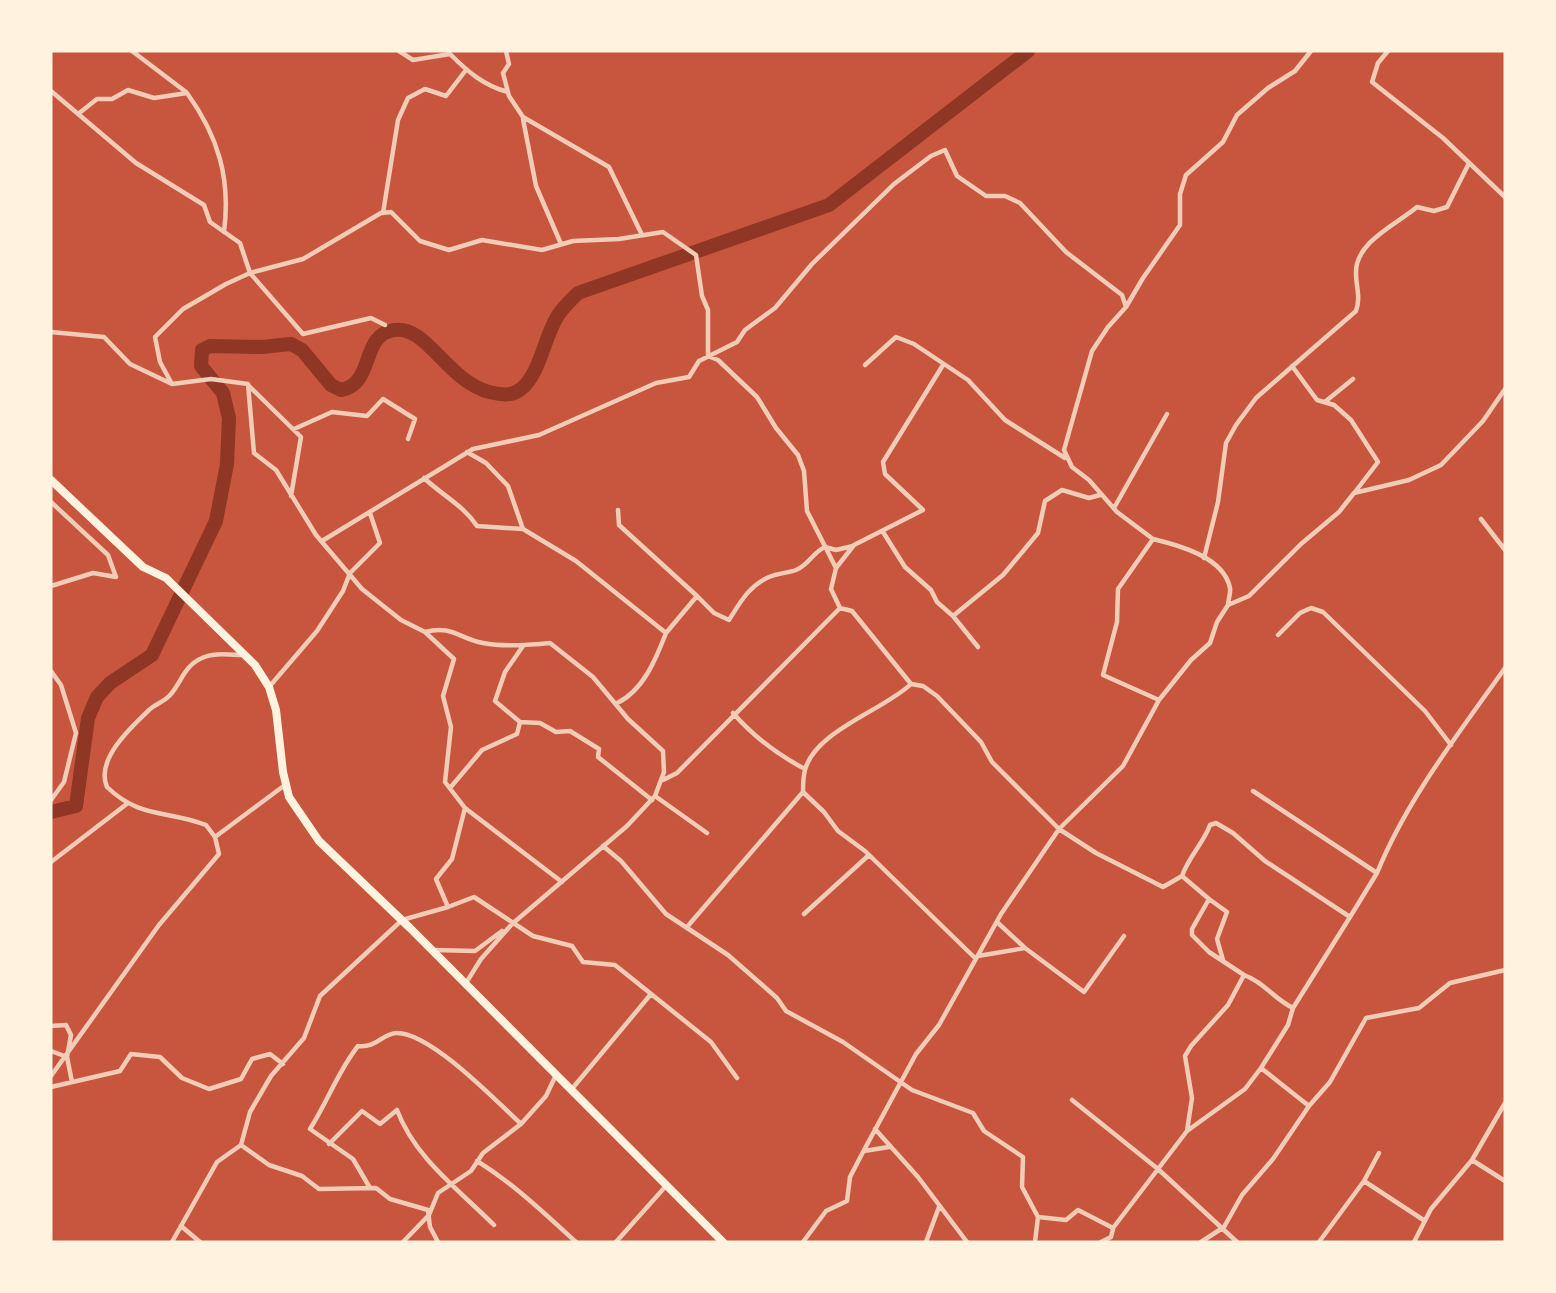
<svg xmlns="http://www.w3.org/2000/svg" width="1556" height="1293" font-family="Roboto,sans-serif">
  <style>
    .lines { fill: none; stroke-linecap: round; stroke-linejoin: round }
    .river { stroke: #8f3625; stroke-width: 14 }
    .minor { stroke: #f1ccb7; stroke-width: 4.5 }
    .trunk { stroke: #fff3e0; stroke-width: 8 }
  </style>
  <rect width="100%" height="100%" fill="#c8553d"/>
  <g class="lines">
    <!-- river -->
    <path class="river" d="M51,812L76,806L88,718L97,697L110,683L152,655L216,521L227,464L229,418L223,393L201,366L202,350L210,346L262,347L291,344L302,350L331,385L341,390C375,384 360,335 394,330C429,324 450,390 500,394C507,395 515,394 521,389C540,374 544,338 557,317C562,308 571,300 578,293L829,205L1028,51"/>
    <!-- minor -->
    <path class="minor" d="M132,51L186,92
      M399,51L413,60L450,54C467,71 484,86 508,92
      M506,51L509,64L503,73L509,96L523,117L609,167L642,235
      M1388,51L1378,63L1372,82L1443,138L1505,197
      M51,91L136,163L204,205L210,222L240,243L250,273L303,334L371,318L385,325
      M78,114L97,99H112L128,90L154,98L187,93C218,136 231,178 224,232
      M523,119L536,186L561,244
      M383,213L398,120L408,98L425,89L446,96L466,70
      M51,332L104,337L130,364L172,384L211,379L248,384L254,453L276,470L316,535L362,589L401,620L425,632C452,625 458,638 483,643C505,647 529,645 550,643L593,677L628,719L663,751L664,772L655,796L627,826L512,924L481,959L466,983
      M865,365L896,337L914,344L968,380L1005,420L1065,458
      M1292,366L1317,400L1334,405L1351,420L1378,462L1355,492
      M172,384L160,362L155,337L183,309L226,284L250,273L303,259L381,213L391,212L420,241L449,250L482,240L542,250L573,241L619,239L663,232L696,255L702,296L708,310V356L718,360L757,397L776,428L798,455L804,471L807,511L836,568L831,589L840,608L852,611L911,684C884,710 815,731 805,770C803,777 803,785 803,792L824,812L838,831L865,851L976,959
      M248,385L301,437L291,496
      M1326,401L1353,379
      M294,429L332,412L367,416L383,399L415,419L408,439
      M467,452L486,463L508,486L523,529L576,561L666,633C656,659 643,691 617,703
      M424,478C442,495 464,506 477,526L523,529
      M51,502L108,555L116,577L93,573L51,586
      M1114,508L1167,414
      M618,510L619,525L697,596L666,633
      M1481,519L1505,550
      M883,532L905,567L931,590L937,602L953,616
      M1153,539C1178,545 1224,557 1230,588C1231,593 1228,600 1228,605
      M322,541L473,449L539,435L656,383L689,377L699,361L737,342L745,330L775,308L812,264L894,184L931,156L945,150L957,176L986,196H1005L1020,203L1066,252L1122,295L1126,307
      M1204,558L1218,502L1226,443L1236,425L1256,398L1356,311C1361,297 1356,287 1356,273C1355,242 1397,224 1417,207L1434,211L1447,207L1469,163
      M836,568L854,545L923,510L885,474L883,462L943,365
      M697,596L714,613L729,620C741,601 749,586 769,577C778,573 788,573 796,570C809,565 813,552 825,547L836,550L853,546
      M425,632L454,659L443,696L451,727L445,782L465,808L562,882
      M1278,635L1300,613L1311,608L1323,612L1425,711L1451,745
      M978,647L953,616L1003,575L1038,533L1045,501L1062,490L1089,498L1100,495
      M51,671L61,685L76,733L64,782L51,800
      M911,684L923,686L937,696L981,742L992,762L1059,829L1096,853L1163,887L1182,876
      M269,687L317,631L343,591L350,573L380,543L370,513
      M1159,700L1191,660L1210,643L1217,622L1228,605L1249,596L1301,544L1339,512L1354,493L1409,480L1441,465L1483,421L1505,389
      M733,713C754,737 776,754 805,769
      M520,722L495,701L505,672L523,646
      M663,780L677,773L840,608
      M450,788L482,750L517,734L520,722L540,723L556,732L570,731L599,749L598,757L652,800
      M1253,791L1377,873L1350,917
      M655,796L707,833
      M215,837L285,785
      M603,846L621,861L666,914L728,955L777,998L786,1011L843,1042L912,1090L973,1113L984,1131L1023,1157L1022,1187L1038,1217
      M51,862L128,803
      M1377,873C1407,799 1459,733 1505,668
      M1209,899L1227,912L1217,939L1223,960
      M448,907L474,897L533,936L572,946L583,962L615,965L711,1042L737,1078
      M804,914L869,855
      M997,922L1025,948L1084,992L1124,936
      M687,927L803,792
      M434,950L475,951L502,931
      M978,956L1025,948
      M1244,975L1209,952L1192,935V929L1209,899L1182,876C1189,856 1203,844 1210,825L1216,823L1233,833L1265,861L1350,917L1293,1008
      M51,1026L66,1025L71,1035L67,1057L72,1082
      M51,1051L67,1057
      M51,1076L159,925L219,854L215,837L206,825C168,810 140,819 107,787C95,760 131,727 149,710C155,704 166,701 171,694C182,681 184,666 202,658C214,652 231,655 245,655
      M51,1087L120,1071L131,1054L160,1057L182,1078L209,1089L241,1079L252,1059L270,1054L283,1064
      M571,1090L651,994
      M1072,1100L1158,1169L1237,1242
      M875,1129L918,1177L967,1242
      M1187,1131L1192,1098L1185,1056L1191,1046L1228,1005L1244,975C1264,982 1274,999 1293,1008L1288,1025L1261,1068
      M329,1144L362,1111L380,1124L397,1110C415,1158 458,1189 494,1225
      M241,1145L269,1165L302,1176L319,1189L376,1188L390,1199L428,1210L430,1227L438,1242
      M864,1151L889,1147
      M1472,1160L1505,1181
      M477,1161C514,1184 544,1213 576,1242
      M1364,1181L1379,1153
      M370,1188L353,1159L310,1129C328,1101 338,1071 358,1046C378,1048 382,1033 397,1033C431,1033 496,1101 521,1124
      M181,1226L200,1242
      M172,1242L217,1162L241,1145L250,1112L271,1076L304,1038L320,996L402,920L448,907L436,879L452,859L465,808
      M403,1242L429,1215L438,1193L471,1171L483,1153L521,1124L546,1096L556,1075
      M616,1242L665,1187
      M803,1242L826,1211L847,1201L850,1177L863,1152L916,1054L939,1025L1001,914L1059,829L1123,766L1159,700L1103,675L1117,622L1118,589L1153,539L1117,512L1089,480L1072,467L1064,450L1092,351L1108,327L1126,307L1143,278L1180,225V194L1186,175L1223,142L1237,115L1268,88L1295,71L1311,51
      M926,1242L939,1207
      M1035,1242L1038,1217L1066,1220L1078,1210L1113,1228L1187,1131L1245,1089L1261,1068L1309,1106L1330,1082L1366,1018L1419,1008L1450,983L1505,970
      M1101,1242L1111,1237L1113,1229
      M1201,1242L1224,1227L1242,1195L1273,1159L1309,1106
      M1319,1242L1364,1181L1425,1221
      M1414,1242L1431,1209L1472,1160L1505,1103"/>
    <!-- trunk -->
    <path class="trunk" d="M51,480L143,567L166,578L255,665L269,687L276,710L283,772L289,797L319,841L410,928L723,1242"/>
  </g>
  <!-- border -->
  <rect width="1556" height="1293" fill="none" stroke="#fff3e0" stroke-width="105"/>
</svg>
